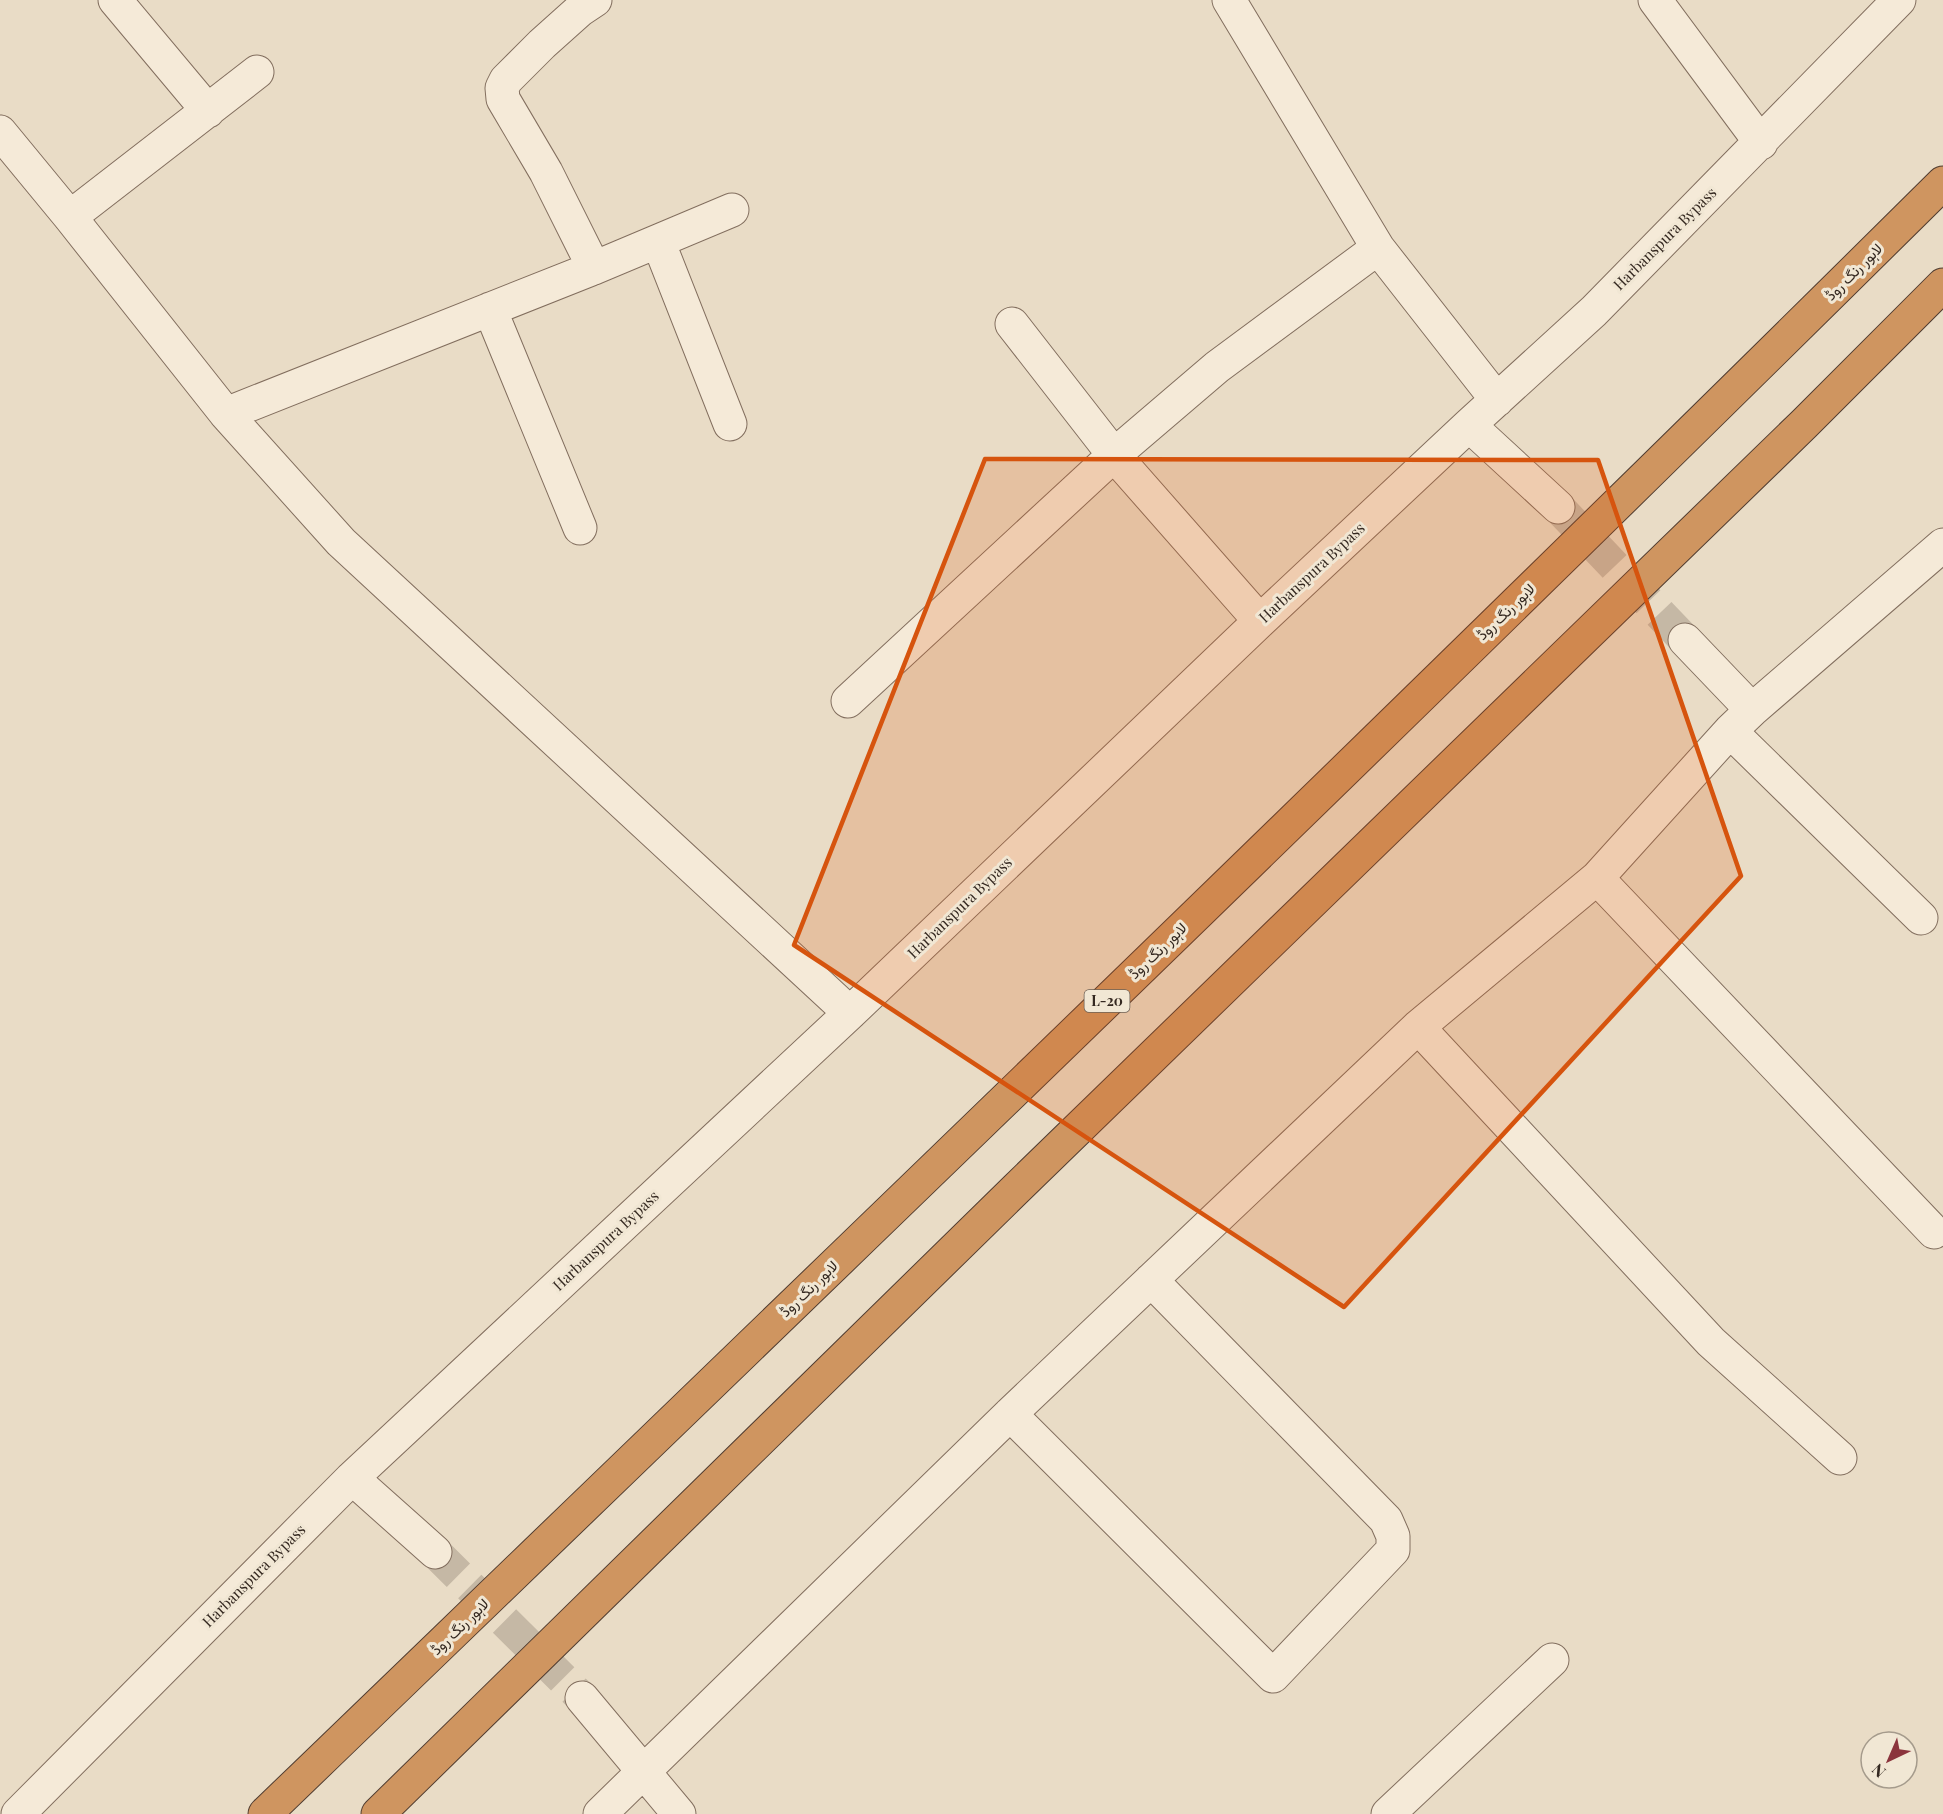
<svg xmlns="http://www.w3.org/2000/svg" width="1943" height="1814" font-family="'Playfair Display',Vazirmatn,serif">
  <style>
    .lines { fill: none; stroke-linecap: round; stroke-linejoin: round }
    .minor-tunnel { stroke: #c5b8a5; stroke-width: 33; stroke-dasharray: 33 16; stroke-linecap: butt }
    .minor-casing { stroke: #826e5e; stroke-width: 35 }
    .highway-casing { stroke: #513d31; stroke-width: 35 }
    .minor { stroke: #f5ead8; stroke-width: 33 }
    .highway { stroke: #cf9560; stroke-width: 33 }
    .marked { fill: #d6540e; fill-opacity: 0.2; stroke: #d6540e; stroke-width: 4.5; stroke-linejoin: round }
    .labels { text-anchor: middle; stroke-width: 6; stroke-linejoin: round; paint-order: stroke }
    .shield { fill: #f1e7d4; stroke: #6d6156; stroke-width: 1.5 }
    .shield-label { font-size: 14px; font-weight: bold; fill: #342820 }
    .street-label { font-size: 15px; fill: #342820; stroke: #f1e7d4 }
  </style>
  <rect width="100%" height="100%" fill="#e9dcc6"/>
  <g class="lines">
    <!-- minor-tunnel -->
    <path class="minor-tunnel" d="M1558,507L1685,640
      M435,1552L582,1698"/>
    <!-- minor casing -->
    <g class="minor-casing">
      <path id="minor" d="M115,0L208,111
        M1229,0L1378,248L1497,400
        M1655,0L1761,143
        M0,132L70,217L226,414L341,542L850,1013
        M70,217L257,72
        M658,241L730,424
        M594,268L546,172L503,99L502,88L506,80L542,44L580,10L595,0
        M490,309L580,528
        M1012,324L1114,455L1260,621
        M226,414L594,268L732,210
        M1469,425L1558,507
        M1685,640L1752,710
        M848,701L1114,455L1217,367L1378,248
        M1730,731L1921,918
        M1597,878L1934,1232
        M1418,1027L1711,1342L1840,1458
        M1010,1414L1273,1676L1393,1550V1536L1386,1520L1151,1280
        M352,1478L435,1552
        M582,1698L679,1814
        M18,1814L352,1478L850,1013L1260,621L1469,425L1594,311L1899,0
        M600,1814L1010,1414L1418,1027L1597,878L1730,731L1752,710L1943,545
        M1388,1814L1552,1660"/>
    </g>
    <!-- highway casing -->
    <g class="highway-casing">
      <path id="highway" d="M265,1814C827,1272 1389,732 1943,183
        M378,1814L1016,1189L1804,424L1943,285"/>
    </g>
    <!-- minor -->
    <use href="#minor" class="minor"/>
    <!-- highway -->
    <use href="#highway" class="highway"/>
  </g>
  <!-- marked area -->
  <path class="marked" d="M985,459L1598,460L1741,876L1344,1307L794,945Z"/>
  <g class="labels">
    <!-- shield labels -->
    <rect class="shield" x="1084.5" y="990" width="45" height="22" rx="4.5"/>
    <g class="shield-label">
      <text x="1107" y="1006">L-20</text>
    </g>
    <!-- street labels -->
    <g class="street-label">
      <text transform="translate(1665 239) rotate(-45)" y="5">Harbanspura Bypass</text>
      <text transform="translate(1854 272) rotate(-45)" y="5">لاہور رنگ روڈ</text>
      <text transform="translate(1312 573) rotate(-43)" y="5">Harbanspura Bypass</text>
      <text transform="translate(1506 612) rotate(-44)" y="5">لاہور رنگ روڈ</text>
      <text transform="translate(960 908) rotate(-44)" y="5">Harbanspura Bypass</text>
      <text transform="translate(1158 951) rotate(-44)" y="5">لاہور رنگ روڈ</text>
      <text transform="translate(606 1241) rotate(-43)" y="5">Harbanspura Bypass</text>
      <text transform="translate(809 1289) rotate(-44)" y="5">لاہور رنگ روڈ</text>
      <text transform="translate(254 1576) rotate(-45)" y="5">Harbanspura Bypass</text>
      <text transform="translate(460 1627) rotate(-44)" y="5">لاہور رنگ روڈ</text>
    </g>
  </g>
  <!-- north arrow -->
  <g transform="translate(1889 1760) rotate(224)"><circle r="28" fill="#f1e7d4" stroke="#a59b8c" stroke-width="1.5"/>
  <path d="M0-4.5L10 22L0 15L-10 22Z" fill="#8b343c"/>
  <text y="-9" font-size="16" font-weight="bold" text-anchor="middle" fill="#342820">N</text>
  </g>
</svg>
